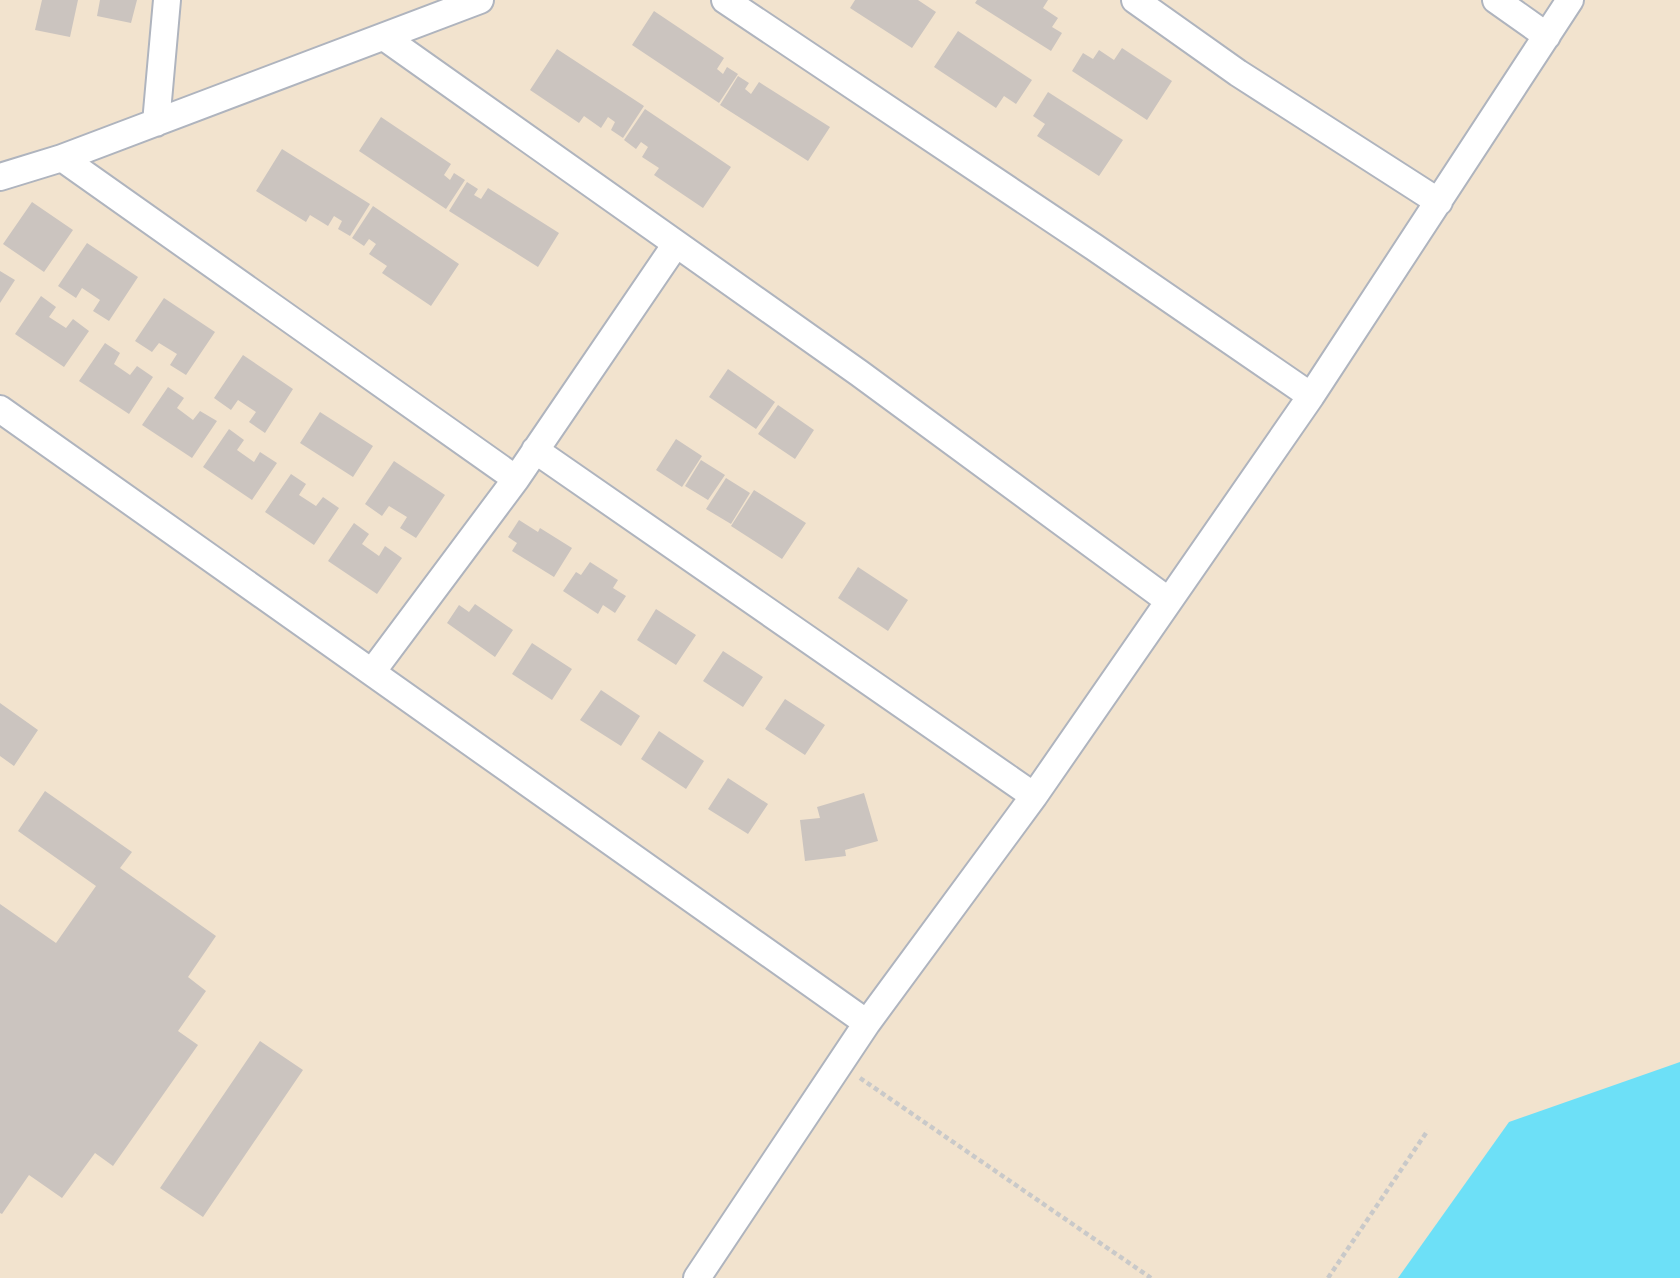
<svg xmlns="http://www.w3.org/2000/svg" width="1680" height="1278" font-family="'Nunito Sans',sans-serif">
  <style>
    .education { fill: #f2e3ce }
    .water { fill: #6de0f7 }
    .building { fill: #cbc4bf }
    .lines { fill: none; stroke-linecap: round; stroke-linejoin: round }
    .minor-casing { stroke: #afb4be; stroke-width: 30 }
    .path { stroke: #c9c9c9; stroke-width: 4.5; stroke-dasharray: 5 3.5; stroke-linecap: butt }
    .minor { stroke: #fff; stroke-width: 26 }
  </style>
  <rect width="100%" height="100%" fill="#f0e7e0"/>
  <!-- education -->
  <path class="education" d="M0,0H1680V1278H0Z"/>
  <!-- water -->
  <path class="water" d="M1680,1062V1278H1398L1509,1122Z"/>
  <!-- building -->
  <path class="building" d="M42,0H78L70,37L35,30Z
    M100,0H137L131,23L97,16Z
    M855,0H918L936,12L912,48L850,8Z
    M977,0H1048L1043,8L1058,18L1052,27L1062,33L1051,51L975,3Z
    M654,11L724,58L717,69L723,74L727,67L738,74L719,103L632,45Z
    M958,31L1032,80L1016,104L1004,96L996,108L934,67Z
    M1122,48L1172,81L1147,120L1072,71L1083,53L1093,59L1099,50L1114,60Z
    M557,49L644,106L623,138L611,130L615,122L608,117L601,128L584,116L579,123L530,90Z
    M738,76L749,83L745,89L751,94L759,82L830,127L808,161L720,105Z
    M1048,92L1123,140L1099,176L1037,136L1045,124L1033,116Z
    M645,109L731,167L703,208L654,175L659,168L642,157L648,147L641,142L636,149L624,140Z
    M381,117L451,164L444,175L450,180L454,173L465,180L446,209L359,151Z
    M282,149L370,204L350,236L338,229L342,221L334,216L328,226L310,215L306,222L256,191Z
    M467,182L478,189L474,195L481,199L488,188L559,233L538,267L449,211Z
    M32,202L73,230L44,272L3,244Z
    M373,206L459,264L431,306L382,273L387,266L369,254L376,244L369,239L364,246L352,238Z
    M87,243L138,277L109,321L93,311L100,300L82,288L76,298L58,286Z
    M0,271L15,280L0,303Z
    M41,296L56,307L49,317L66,328L73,319L89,331L64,367L15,334Z
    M164,298L215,332L186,375L170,365L177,354L159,343L152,352L135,341Z
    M105,343L120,353L114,364L130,375L137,366L153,377L129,414L79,381Z
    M243,355L293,389L265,433L249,422L256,412L238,400L231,410L214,398Z
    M728,369L775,402L756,429L709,397Z
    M168,387L184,398L177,408L193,420L200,411L217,421L192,458L142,425Z
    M778,405L814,430L795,459L758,434Z
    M320,412L373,446L353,477L300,443Z
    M229,429L244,440L237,450L254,462L260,452L277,463L252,500L203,467Z
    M676,439L702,456L682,487L656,470Z
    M701,460L725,475L708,500L685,486Z
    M394,461L445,495L416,538L400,528L407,517L389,506L382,516L365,504Z
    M291,474L306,484L299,495L316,506L323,497L339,508L314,545L265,512Z
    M726,478L750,493L731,524L706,509Z
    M754,490L806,523L782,559L731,526Z
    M519,520L538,532L540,528L572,548L554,577L512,551L517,543L508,537Z
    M354,523L369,534L362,544L379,556L385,546L402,558L377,594L328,561Z
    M590,562L618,580L613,588L626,596L615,613L603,605L598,614L563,591L576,572L581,575Z
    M858,567L908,600L888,631L838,598Z
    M475,604L513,630L495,657L447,623L459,605L469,612Z
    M656,609L696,635L676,665L637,640Z
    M532,643L572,669L552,700L512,674Z
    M723,651L763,677L743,707L703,681Z
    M601,690L640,716L621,746L580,720Z
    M785,699L825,725L805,755L765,729Z
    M0,703L38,730L14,766L0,756Z
    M659,731L704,761L686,789L641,759Z
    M728,778L768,804L748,834L708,809Z
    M45,791L132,852L120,868L216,936L188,977L206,991L178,1031L198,1045L113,1166L95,1153L62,1198L29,1175L2,1214L0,1213V904L56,943L96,886L18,831Z
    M864,793L878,841L845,850L846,856L805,861L800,820L820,818L817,807Z
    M260,1041L303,1070L203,1217L160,1188Z"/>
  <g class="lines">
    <!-- minor casing -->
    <g class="minor-casing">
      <path id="minor" d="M725,0L1094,247L1311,396
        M1135,0L1238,73L1439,202
        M1496,0L1547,36
        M384,37L859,373L1169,601
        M156,123L167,0
        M62,158L516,479
        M0,177L62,158L480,0
        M0,409L867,1023
        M535,450L1034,796
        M372,672L516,479L676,244
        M697,1278L867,1023L1034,796L1311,396L1570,0"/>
    </g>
    <!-- path -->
    <path class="path" d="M860,1078L1151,1278
      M1328,1278L1428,1130"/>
    <!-- minor -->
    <use href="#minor" class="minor"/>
  </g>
</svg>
